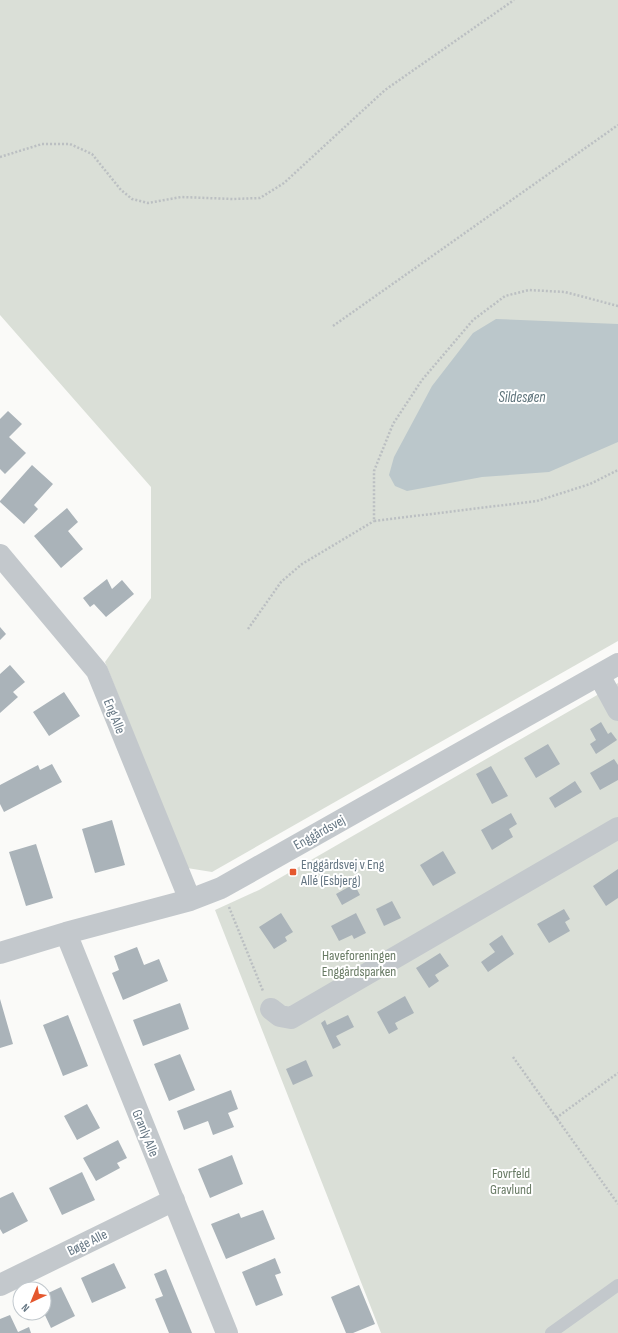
<svg xmlns="http://www.w3.org/2000/svg" width="618" height="1333" font-family="'Sofia Sans Condensed',sans-serif">
  <style>
    .green { fill: #dadfd7 }
    .water { fill: #bbc7cb }
    .building { fill: #aab3b9 }
    .lines { fill: none; stroke-linecap: round; stroke-linejoin: round }
    .path { stroke: #bbbfc2; stroke-width: 2.5; stroke-dasharray: 2 2; stroke-linecap: butt }
    .service { stroke: #c3c8cc; stroke-width: 12 }
    .minor { stroke: #c3c8cc; stroke-width: 22 }
    .poi-dot { fill: #e4572e; stroke: #fff; stroke-width: 1.5 }
    .labels { text-anchor: middle; stroke-width: 4; stroke-linejoin: round; paint-order: stroke }
    .street-label { font-size: 14px; fill: #657683; stroke: #fff }
    .poi-label { font-size: 14px; fill: #657683; stroke: #fff; text-anchor: start }
    .park-label { font-size: 14px; fill: #687a64; stroke: #fff }
    .water-label { font-size: 15px; font-style: italic; fill: #60757c; stroke: #fff }
  </style>
  <rect width="100%" height="100%" fill="#fafaf8"/>
  <!-- green -->
  <path class="green" d="M0,0H618V641L212,872L187,868L105,662L151,598V487L0,315Z
    M618,683V1333H381L215,910L259,890Z"/>
  <!-- water -->
  <path class="water" d="M496,319L618,324V442L549,472L482,477L407,491L395,486L389,475L394,457L432,386L473,333Z"/>
  <!-- building -->
  <path class="building" d="M8,411L22,424L9,437L26,453L5,474L0,469V419Z
    M32,465L53,484L34,505L38,509L24,524L0,502V501Z
    M67,508L78,522L68,531L83,549L61,568L34,536Z
    M107,579L112,589L122,580L134,594L106,617L94,604L90,607L83,598Z
    M0,627L6,634L0,640Z
    M10,665L25,682L13,692L18,697L0,713V674Z
    M64,692L80,716L49,736L33,712Z
    M601,722L608,734L611,732L617,740L596,754L590,744L596,740L590,729Z
    M548,744L560,764L536,778L524,758Z
    M614,759L618,765V780L600,790L590,773Z
    M52,764L62,782L4,812L0,804V785L38,765L40,770Z
    M491,766L508,796L492,804L476,774Z
    M575,781L582,792L555,808L549,798Z
    M511,813L517,824L509,829L513,837L492,850L481,830Z
    M112,820L125,865L95,873L82,829Z
    M36,844L53,898L26,906L9,852Z
    M443,851L456,873L433,886L420,865Z
    M618,869V898L606,906L593,886Z
    M354,884L360,895L342,905L336,894Z
    M392,901L401,918L384,926L376,909Z
    M564,909L570,919L565,922L570,931L549,943L537,924Z
    M281,913L293,932L285,937L287,941L274,949L259,927Z
    M356,913L366,933L354,939L352,935L339,941L331,926Z
    M502,935L514,954L488,972L481,962L495,952L489,944Z
    M137,947L144,965L159,959L168,981L123,1000L112,973L119,970L114,956Z
    M440,953L449,966L435,975L439,981L429,988L416,968Z
    M405,996L414,1013L395,1023L398,1029L389,1034L377,1012Z
    M0,999L13,1044L0,1048Z
    M180,1003L189,1029L143,1046L133,1020Z
    M68,1015L88,1066L63,1076L43,1025Z
    M348,1015L354,1027L336,1036L341,1045L333,1049L321,1023L325,1020L327,1025Z
    M180,1054L195,1090L169,1101L154,1064Z
    M306,1060L313,1076L293,1085L286,1069Z
    M231,1090L238,1109L228,1113L234,1127L213,1135L208,1121L184,1130L177,1111Z
    M87,1104L100,1128L77,1140L64,1116Z
    M118,1140L127,1158L117,1163L120,1168L96,1181L83,1158Z
    M232,1155L243,1184L210,1198L198,1169Z
    M82,1172L95,1200L62,1215L49,1188Z
    M13,1192L28,1221L3,1234L0,1229V1198Z
    M263,1210L275,1239L226,1259L211,1224L239,1213L241,1218Z
    M275,1258L281,1273L275,1275L283,1295L256,1306L242,1272Z
    M114,1263L126,1288L92,1303L81,1278Z
    M166,1269L192,1333H169L155,1299L163,1296L154,1274Z
    M359,1285L375,1324L353,1333H346L331,1297Z
    M61,1287L75,1316L51,1328L44,1313V1295Z
    M10,1315L18,1332L29,1327L31,1333H0V1319Z"/>
  <g class="lines">
    <!-- path -->
    <path class="path" d="M0,157L42,144H70L92,154L121,190L132,199L148,203L181,197L233,199L260,198L284,183L385,90L514,0
      M618,306L565,292L529,290L505,296L473,320L422,380L393,424L374,471V521L537,501L590,484L618,470
      M333,326L618,125
      M248,629L281,582L302,564L374,521
      M229,907L263,991
      M513,1057L618,1204
      M556,1118L618,1073"/>
    <!-- service -->
    <path class="service" d="M551,1333L618,1285"/>
    <!-- minor -->
    <path class="minor" d="M0,555L97,671L190,900
      M599,675L618,710
      M66,933L227,1333
      M0,953L66,933L190,900L221,888L618,664
      M271,1009L280,1016L291,1018L618,828
      M0,1285L174,1200"/>
  </g>
  <!-- markers -->
  <rect class="poi-dot" x="289" y="868" width="8" height="8" rx="2"/>
  <g class="labels">
    <!-- street labels -->
    <g class="street-label">
      <text transform="translate(115 716) rotate(68)" y="5">Eng Alle</text>
      <text transform="translate(319 832) rotate(-29)" y="5">Enggårdsvej</text>
      <text transform="translate(146 1133) rotate(68)" y="5">Granly Alle</text>
      <text transform="translate(87 1242) rotate(-26)" y="5">Bøge Alle</text>
    </g>
    <!-- poi labels -->
    <g class="poi-label">
      <text x="301" y="869">Enggårdsvej v Eng<tspan x="301" dy="16">Allé (Esbjerg)</tspan></text>
    </g>
    <!-- park labels -->
    <g class="park-label">
      <text x="359" y="960">Haveforeningen<tspan x="359" dy="16">Enggårdsparken</tspan></text>
      <text x="511" y="1178">Fovrfeld<tspan x="511" dy="16">Gravlund</tspan></text>
    </g>
    <!-- water labels -->
    <g class="water-label">
      <text x="522" y="402">Sildesøen</text>
    </g>
  </g>
  <!-- north arrow -->
  <g transform="translate(32 1301) rotate(224)"><circle r="19" fill="#ffffff" stroke="#c1c8cd"/>
  <path d="M0-3L7 15L0 10L-7 15Z" fill="#e4572e"/>
  <text y="-6" font-size="11" font-weight="bold" text-anchor="middle" fill="#657683">N</text>
  </g>
</svg>
